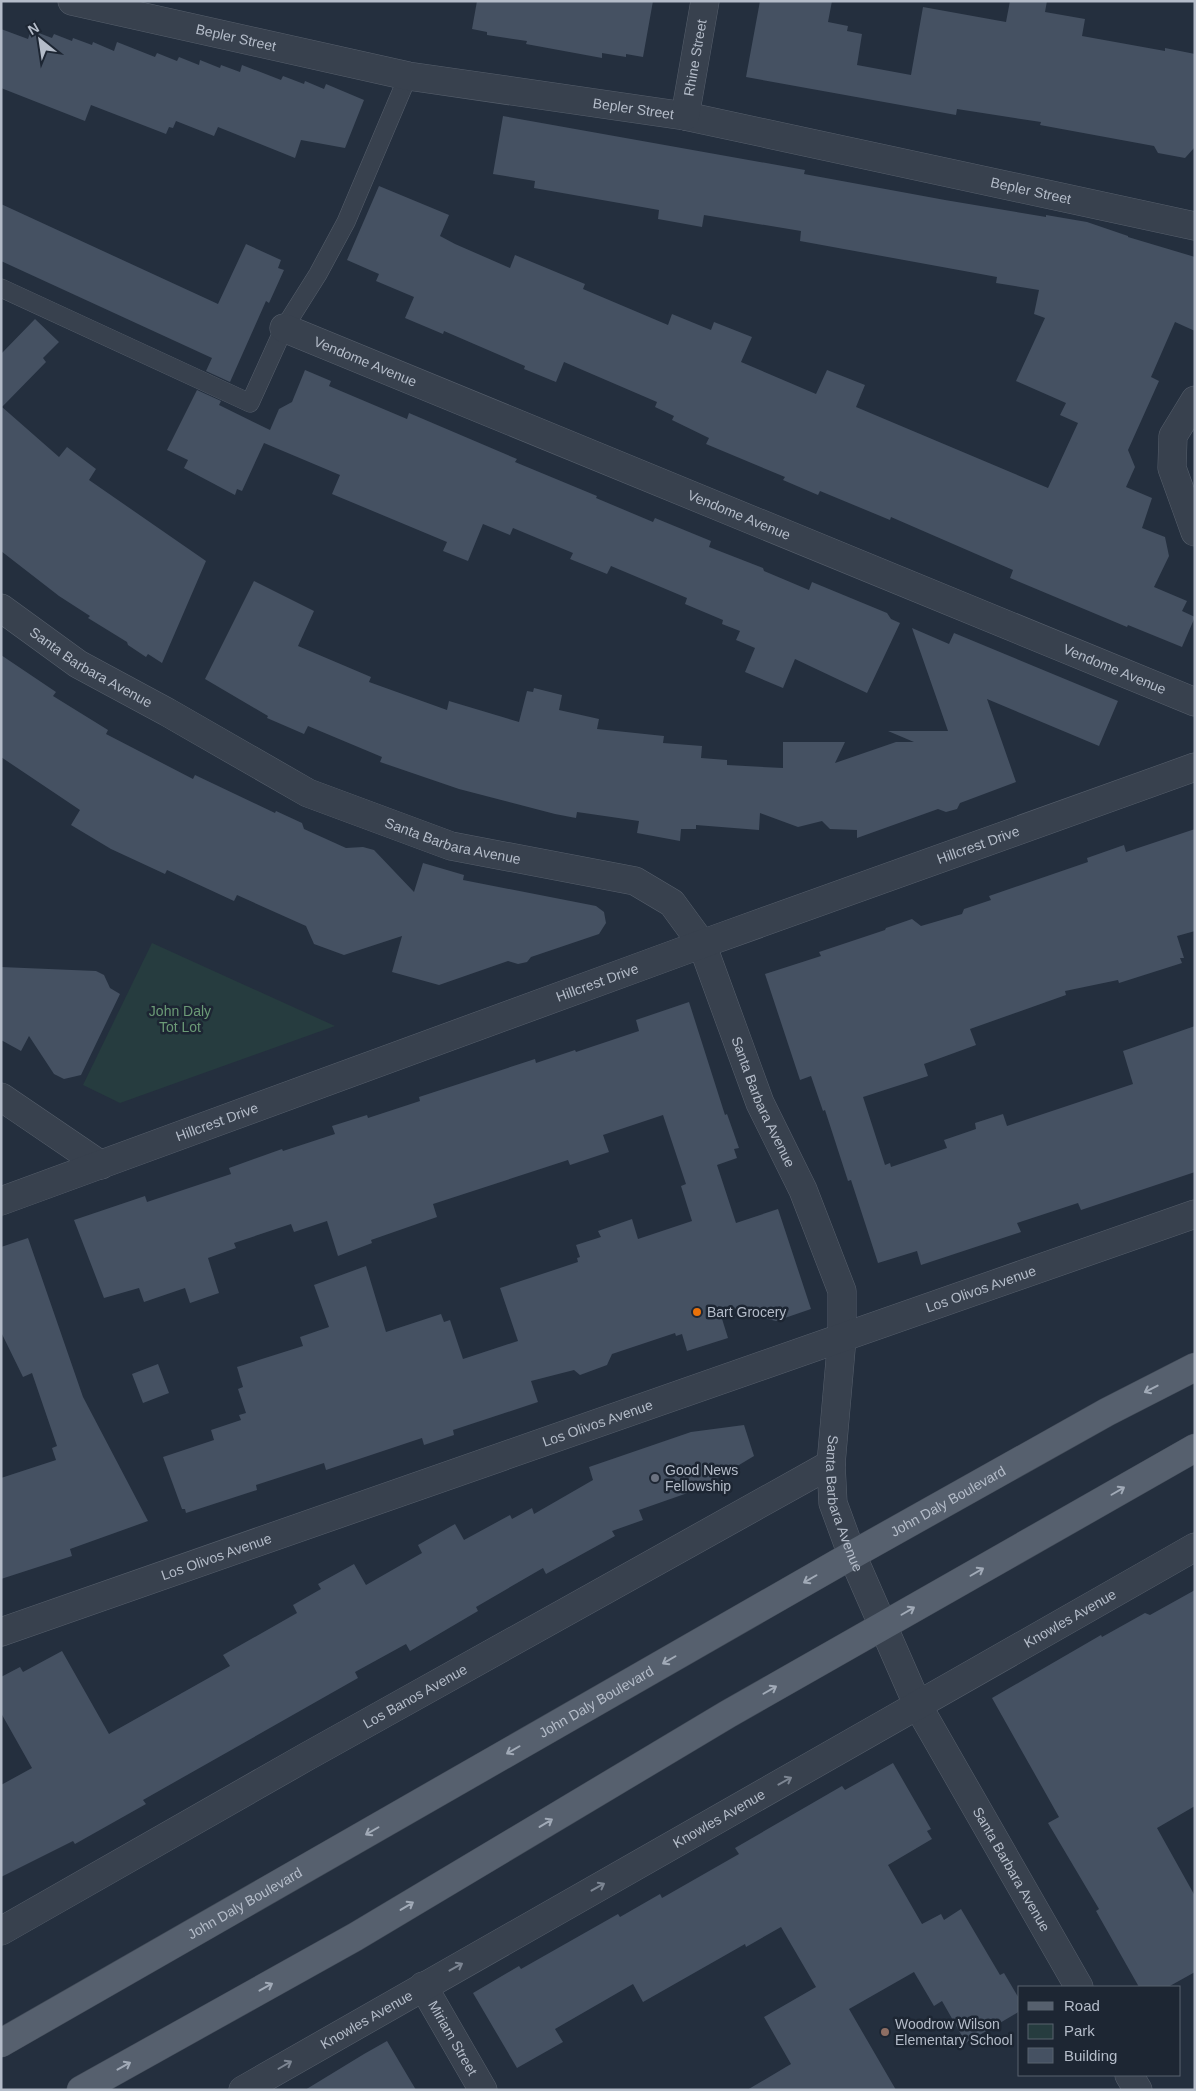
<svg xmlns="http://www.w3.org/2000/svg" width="1196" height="2091" font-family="Helvetica,sans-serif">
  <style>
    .green { fill: #263c3f }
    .building { fill: #455162 }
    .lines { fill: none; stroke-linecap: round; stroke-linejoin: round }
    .service-casing { stroke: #565f6c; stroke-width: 19 }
    .minor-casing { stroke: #565f6c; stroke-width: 29 }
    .primary-casing { stroke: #414a57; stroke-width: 29 }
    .service { stroke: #38414e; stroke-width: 18 }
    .minor { stroke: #38414e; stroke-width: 28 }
    .primary { stroke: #56606e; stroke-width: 28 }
    .oneway { stroke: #a1aab7 }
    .oneway2 { stroke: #7c8592 }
    .food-dot { fill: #e8710a; stroke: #1d2633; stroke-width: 2 }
    .worship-dot { fill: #6b7280; stroke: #1d2633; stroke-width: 2 }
    .education-dot { fill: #8d6e63; stroke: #1d2633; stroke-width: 2 }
    .labels { text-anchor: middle; stroke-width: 5; stroke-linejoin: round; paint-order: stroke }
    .street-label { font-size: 14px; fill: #b4bcc9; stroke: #1d2633 }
    .park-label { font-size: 14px; fill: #6b9a76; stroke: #1d2633 }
    .poi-label { font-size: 14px; fill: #b4bcc9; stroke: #1d2633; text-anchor: start }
  </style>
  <rect width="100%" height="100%" fill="#242f3e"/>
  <!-- green -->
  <path class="green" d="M152,943L335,1026L120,1103L83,1085Z"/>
  <!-- building -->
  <path class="building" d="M477,1H653L643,57L626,54V57L602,53V58L526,44L527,41L487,35V32L472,29Z
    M760,1H832L828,22L848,26L847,31L862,34L857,65L911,75L923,7L1006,22L1010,1H1047L1045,12L1085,19L1082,36L1165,51V48L1195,54V147L1185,158L1158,153L1154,146L1040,125L1041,122L957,109L956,115L746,77Z
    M1,29L28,39L31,30L52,38L54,34L72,41L73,38L92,45L93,42L114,51L117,42L155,57L157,53L177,61L179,57L199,65L200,60L220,68L221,65L240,72L242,65L281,80L283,76L304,84L305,81L324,89L326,84L364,100L345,148L301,140L295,158L218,127L214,136L176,121L173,128L169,127L166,134L91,105L85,121L1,88Z
    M503,116L805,170L804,174L945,200L1046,217V215L1087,222L1128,236V237L1195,257V331L1175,322L1151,377L1159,381L1128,450L1135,467L1126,487L1152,498L1142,528L1165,537L1169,556L1154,587L1187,601L1182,611L1195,617L1182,647L1128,625L1127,627L1010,578L1013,570L891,517L890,520L820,491L818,495L783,480L785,477L706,444L709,438L672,420L674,416L655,407L657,402L564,362L556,382L524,369L525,366L444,331L443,334L405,318L414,297L376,281L379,274L347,260L379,186L449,215L440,236L455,244L510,268L515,255L585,284L583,289L668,325L672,314L711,330L714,322L752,337L741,362L816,394L827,370L865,385L856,407L1048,488L1078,423L1060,415L1066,403L1016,381L1045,318L1034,314L1039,290L996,283L997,277L800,241L801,231L704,215L702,227L658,219L659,210L534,188L535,181L493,174Z
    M1,204L218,304L246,244L281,260L278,268L284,270L269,303L266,301L230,382L206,371L212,358L1,261Z
    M35,319L59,342L43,358L46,362L2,407L59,457L67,447L96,469L89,480L206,561L162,663L148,654L146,657L128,645L127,642L88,618L90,616L59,596L1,551V354Z
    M305,370L331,381L329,386L407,419L409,413L517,459L515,462L597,496L596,498L653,522L655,518L711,541L709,547L763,568L764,571L809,590L812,582L887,613L891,619L900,623L867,693L795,659L783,688L745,672L755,648L736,640L740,631L722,624L723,620L685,604L687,598L611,566L607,574L570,559L573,553L513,528L510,535L483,524L468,561L443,551L447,542L332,494L340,475L264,443L242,491L237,489L235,495L184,468L188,460L167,450L197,390L221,401L219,405L270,430L279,409L292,402Z
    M254,581L314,611L298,646L371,677L369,682L447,710L449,701L519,722L527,691L533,692L534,688L562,695L559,710L599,719L597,729L664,736L663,743L702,746L701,758L727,760V765L783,768V742H845L835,763L896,742H914L888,731H948L912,628L949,644L954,633L1118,701L1099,746L987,699L1016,782L960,803L957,809L946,812L938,809L857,838V830L830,829L822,821L798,827L760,813L759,830L696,825V829H681L680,841L637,833L639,821L577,812L576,818L555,814L459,789L380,762L382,757L308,726L304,734L267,718L268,716L205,679Z
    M1,655L56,692L53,696L108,730L106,734L193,779L195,775L275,813L276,811L302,823L304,829L346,848L363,847L374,850L414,892L423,863L464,875L463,880L596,906L604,912L606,923L599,934L531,957L527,962L518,964L508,961L439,985L392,972L402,936L344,955L314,944L306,926L237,895L234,901L167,870L165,874L111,849L71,825L80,810L1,757Z
    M1195,829V931L1177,936L1184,958H1180L1182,963L1119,983L1118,980L1065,991L1066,995L970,1029L976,1045L924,1064L928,1076L863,1097L885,1165L890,1163L891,1167L947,1148L944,1140L976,1129L975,1123L1003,1114L1007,1126L1133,1084L1123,1051L1195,1026V1172L1081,1210L1078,1203L1017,1223L1021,1232L921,1265L917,1251L878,1263L851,1180L848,1181L825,1110L823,1111L811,1076L800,1080L765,974L821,956L819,952L885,930L886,928L912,919L921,926L962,914L964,909L991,900L989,896L1088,862L1087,858L1124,845L1126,852Z
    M1,967L96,971L104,975L110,988L120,994L81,1075L64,1079L54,1074L29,1036L21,1051L1,1040Z
    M689,1002L725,1115L727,1114L739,1148L734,1149L737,1158L717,1165L736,1223L778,1209L811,1309L776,1321L718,1306L728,1338L687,1351L682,1334L676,1336L675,1333L612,1354L607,1365L580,1375L574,1370L531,1381L538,1402L453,1430L454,1435L424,1445L422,1438L326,1470L324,1463L256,1485L257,1490L186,1513L185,1509H182L163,1457L214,1440L211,1430L241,1420L239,1415L246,1413L238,1389L243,1387L237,1367L303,1346L300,1337L329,1327L314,1285L366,1266L386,1332L441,1314L444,1322L450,1320L463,1359L518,1341L500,1288L578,1262L577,1258L580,1257L576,1245L601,1237L598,1231L632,1219L638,1239L692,1221L681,1186L686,1184L663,1115L603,1135L609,1152L570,1165L568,1160L433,1204L437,1217L371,1240L372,1243L338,1256L327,1221L294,1232L291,1224L234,1243L236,1248L208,1258L219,1293L190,1303L185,1288L144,1302L139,1288L104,1298L74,1220L145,1196L147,1202L231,1174L229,1168L282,1149L283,1151L335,1134L332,1126L367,1115L368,1118L420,1101L419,1097L535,1059L536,1063L575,1050L576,1052L639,1031L636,1020Z
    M28,1238L83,1397L148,1521L70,1549L72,1556L1,1579V1478L56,1460L52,1448L57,1446L32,1373L23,1377L1,1332V1247Z
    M158,1364L169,1393L143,1403L132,1374Z
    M744,1425L754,1456L699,1489L639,1510L643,1520L612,1531L615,1536L546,1574L543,1568L476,1607L478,1611L410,1651L406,1644L355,1672L358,1678L143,1800L146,1804L75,1844L73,1841L1,1877V1785L32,1768L1,1713V1677L20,1667L23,1672L62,1651L109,1734L230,1666L223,1655L297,1613L293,1605L321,1589L318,1584L354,1564L366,1585L422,1553L418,1545L455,1524L464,1540L510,1515L512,1519L532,1508L534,1514L593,1480L589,1467L691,1432Z
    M1195,1590V1806L1157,1828L1195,1896V1972L1168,1987H1139L1096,1911L1099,1909L1048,1823L1059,1817L992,1698L1101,1635L1102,1637L1145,1613L1150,1615Z
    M893,1763L931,1829L927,1831L932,1839L888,1865L922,1924L941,1914L944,1920L961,1909L1000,1975L1004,1973L1020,2000V2011L966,2043L942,2001L934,2006L914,1972L849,2009L896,2090H747L791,2064L764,2017L816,1987L781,1927L746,1947L745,1944L643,2002L633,1984L555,2029L563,2042L517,2068L473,1993L519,1966L521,1969L618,1914L620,1917L660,1894L662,1898L739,1854L735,1848L842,1786L845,1790Z
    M387,2041L416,2090H305L364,2054Z"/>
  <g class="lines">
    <!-- service casing -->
    <g class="service-casing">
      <path id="service" d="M1,288L250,403L284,328L318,274L346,222L408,76"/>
    </g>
    <!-- minor casing -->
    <g class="minor-casing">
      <g id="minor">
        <path id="s1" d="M72,1L408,76L685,116L1195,226"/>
        <path id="s2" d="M685,116L705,1"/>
        <path id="s3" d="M284,328L1195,702"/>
        <path d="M1195,400L1173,436L1172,468L1195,532"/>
        <path id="s4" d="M1,608L78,664L167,712L308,793L451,846L635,881L672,903L702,944L760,1103L803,1190L842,1291V1338L831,1464L833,1503L852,1555L918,1706L1079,1987"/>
        <path d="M1,1097L101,1165"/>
        <path id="s5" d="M1,1201L702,944L1195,767"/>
        <path id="s6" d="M1,1632L1195,1214"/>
        <path id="s7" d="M1,1931L306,1757L831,1464"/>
        <path id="s8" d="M423,1986L483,2090"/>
        <path d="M1129,2075L1138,2090"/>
        <path id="s9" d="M243,2090L1195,1547"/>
      </g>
    </g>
    <!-- primary casing -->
    <g class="primary-casing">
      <g id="primary">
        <path id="s10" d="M1,2043L852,1555L1107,1412L1195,1367"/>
        <path d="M81,2090L355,1937L728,1714L1195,1448"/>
      </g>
    </g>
    <!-- service -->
    <use href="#service" class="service"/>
    <!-- minor -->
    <use href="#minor" class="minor"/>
    <!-- primary -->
    <use href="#primary" class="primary"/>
  </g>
  <!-- one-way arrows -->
  <defs><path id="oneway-shaft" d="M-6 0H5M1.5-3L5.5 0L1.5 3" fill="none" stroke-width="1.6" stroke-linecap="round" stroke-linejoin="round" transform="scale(1.25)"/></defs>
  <g class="oneway">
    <use href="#oneway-shaft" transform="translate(1151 1389) rotate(153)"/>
    <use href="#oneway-shaft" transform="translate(1118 1491) rotate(-30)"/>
    <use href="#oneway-shaft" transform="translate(977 1572) rotate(-30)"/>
    <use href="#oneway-shaft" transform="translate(810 1579) rotate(150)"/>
    <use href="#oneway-shaft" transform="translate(908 1611) rotate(-30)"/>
    <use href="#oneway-shaft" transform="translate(669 1660) rotate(150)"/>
    <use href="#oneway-shaft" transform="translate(770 1690) rotate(-30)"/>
    <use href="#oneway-shaft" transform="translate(513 1750) rotate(150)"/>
    <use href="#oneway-shaft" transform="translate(546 1823) rotate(-31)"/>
    <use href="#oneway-shaft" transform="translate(372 1831) rotate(150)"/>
    <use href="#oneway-shaft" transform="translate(407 1906) rotate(-31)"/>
    <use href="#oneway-shaft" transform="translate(266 1987) rotate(-29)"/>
    <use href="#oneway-shaft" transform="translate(124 2066) rotate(-29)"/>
  </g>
  <g class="oneway2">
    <use href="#oneway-shaft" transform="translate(785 1781) rotate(-29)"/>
    <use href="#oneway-shaft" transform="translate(598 1887) rotate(-29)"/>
    <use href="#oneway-shaft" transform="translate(456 1967) rotate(-29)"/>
    <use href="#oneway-shaft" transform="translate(285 2065) rotate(-30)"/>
  </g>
  <!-- markers -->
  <circle class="food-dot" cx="697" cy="1312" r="5"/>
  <circle class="worship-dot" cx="655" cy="1478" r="5"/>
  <circle class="education-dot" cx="885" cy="2032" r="5"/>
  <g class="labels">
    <!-- street labels -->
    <g class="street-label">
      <text dy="5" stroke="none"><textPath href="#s1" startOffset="168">Bepler Street</textPath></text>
      <text dy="5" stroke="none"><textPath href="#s2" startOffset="59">Rhine Street</textPath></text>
      <text dy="5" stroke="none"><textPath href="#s1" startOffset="572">Bepler Street</textPath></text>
      <text dy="5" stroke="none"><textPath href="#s1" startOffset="978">Bepler Street</textPath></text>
      <text dy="5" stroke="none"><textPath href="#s3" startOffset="88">Vendome Avenue</textPath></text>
      <text dy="5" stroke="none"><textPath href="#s3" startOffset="492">Vendome Avenue</textPath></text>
      <text dy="5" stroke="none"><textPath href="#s4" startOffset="108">Santa Barbara Avenue</textPath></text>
      <text dy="5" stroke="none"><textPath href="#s3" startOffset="898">Vendome Avenue</textPath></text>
      <text dy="5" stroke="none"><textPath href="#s4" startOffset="512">Santa Barbara Avenue</textPath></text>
      <text dy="5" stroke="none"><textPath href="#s5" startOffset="1040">Hillcrest Drive</textPath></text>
      <text dy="5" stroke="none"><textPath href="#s5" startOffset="635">Hillcrest Drive</textPath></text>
      <text dy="5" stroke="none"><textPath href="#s4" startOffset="962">Santa Barbara Avenue</textPath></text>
      <text dy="5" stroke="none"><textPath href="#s5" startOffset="230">Hillcrest Drive</textPath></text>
      <text dy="5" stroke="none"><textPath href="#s6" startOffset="1038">Los Olivos Avenue</textPath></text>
      <text dy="5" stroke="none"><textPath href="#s6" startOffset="632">Los Olivos Avenue</textPath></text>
      <text dy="5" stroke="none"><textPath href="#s10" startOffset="1091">John Daly Boulevard</textPath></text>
      <text dy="5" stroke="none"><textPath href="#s4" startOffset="1382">Santa Barbara Avenue</textPath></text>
      <text dy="5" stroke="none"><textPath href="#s6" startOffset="228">Los Olivos Avenue</textPath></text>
      <text dy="5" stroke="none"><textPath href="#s9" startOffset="952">Knowles Avenue</textPath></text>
      <text dy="5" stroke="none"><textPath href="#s7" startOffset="476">Los Banos Avenue</textPath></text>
      <text dy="5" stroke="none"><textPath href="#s10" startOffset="686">John Daly Boulevard</textPath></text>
      <text dy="5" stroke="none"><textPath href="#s9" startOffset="548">Knowles Avenue</textPath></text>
      <text dy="5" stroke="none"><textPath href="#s4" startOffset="1788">Santa Barbara Avenue</textPath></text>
      <text dy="5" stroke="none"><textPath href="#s10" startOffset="281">John Daly Boulevard</textPath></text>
      <text dy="5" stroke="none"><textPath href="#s9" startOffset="142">Knowles Avenue</textPath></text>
      <text dy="5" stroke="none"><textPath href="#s8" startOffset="60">Miriam Street</textPath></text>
    </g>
    <!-- park labels -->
    <g class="park-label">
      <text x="180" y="1016">John Daly<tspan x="180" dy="16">Tot Lot</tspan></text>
    </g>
    <!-- poi labels -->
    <g class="poi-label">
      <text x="707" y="1317">Bart Grocery</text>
      <text x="665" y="1475">Good News<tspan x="665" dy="16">Fellowship</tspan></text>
      <text x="895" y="2029">Woodrow Wilson<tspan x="895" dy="16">Elementary School</tspan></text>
    </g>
  </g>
  <!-- border -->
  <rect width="1196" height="2091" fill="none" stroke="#b4bcc9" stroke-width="5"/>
  <!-- legend -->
  <rect x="1018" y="1986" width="162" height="90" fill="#1d2633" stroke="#59626f"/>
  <rect x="1028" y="2002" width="25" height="8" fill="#56606e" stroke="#59626f"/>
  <text x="1064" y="2011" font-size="15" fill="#b4bcc9">Road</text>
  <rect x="1028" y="2024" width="25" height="15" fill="#263c3f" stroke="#59626f"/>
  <text x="1064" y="2036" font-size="15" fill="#b4bcc9">Park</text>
  <rect x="1028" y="2048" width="25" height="15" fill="#455162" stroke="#59626f"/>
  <text x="1064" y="2061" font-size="15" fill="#b4bcc9">Building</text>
  <!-- north arrow -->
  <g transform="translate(40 40) rotate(330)" stroke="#1d2633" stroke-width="4" paint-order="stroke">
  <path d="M0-4L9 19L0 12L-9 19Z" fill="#b4bcc9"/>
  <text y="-8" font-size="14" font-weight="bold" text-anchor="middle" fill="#b4bcc9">N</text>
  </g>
</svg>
